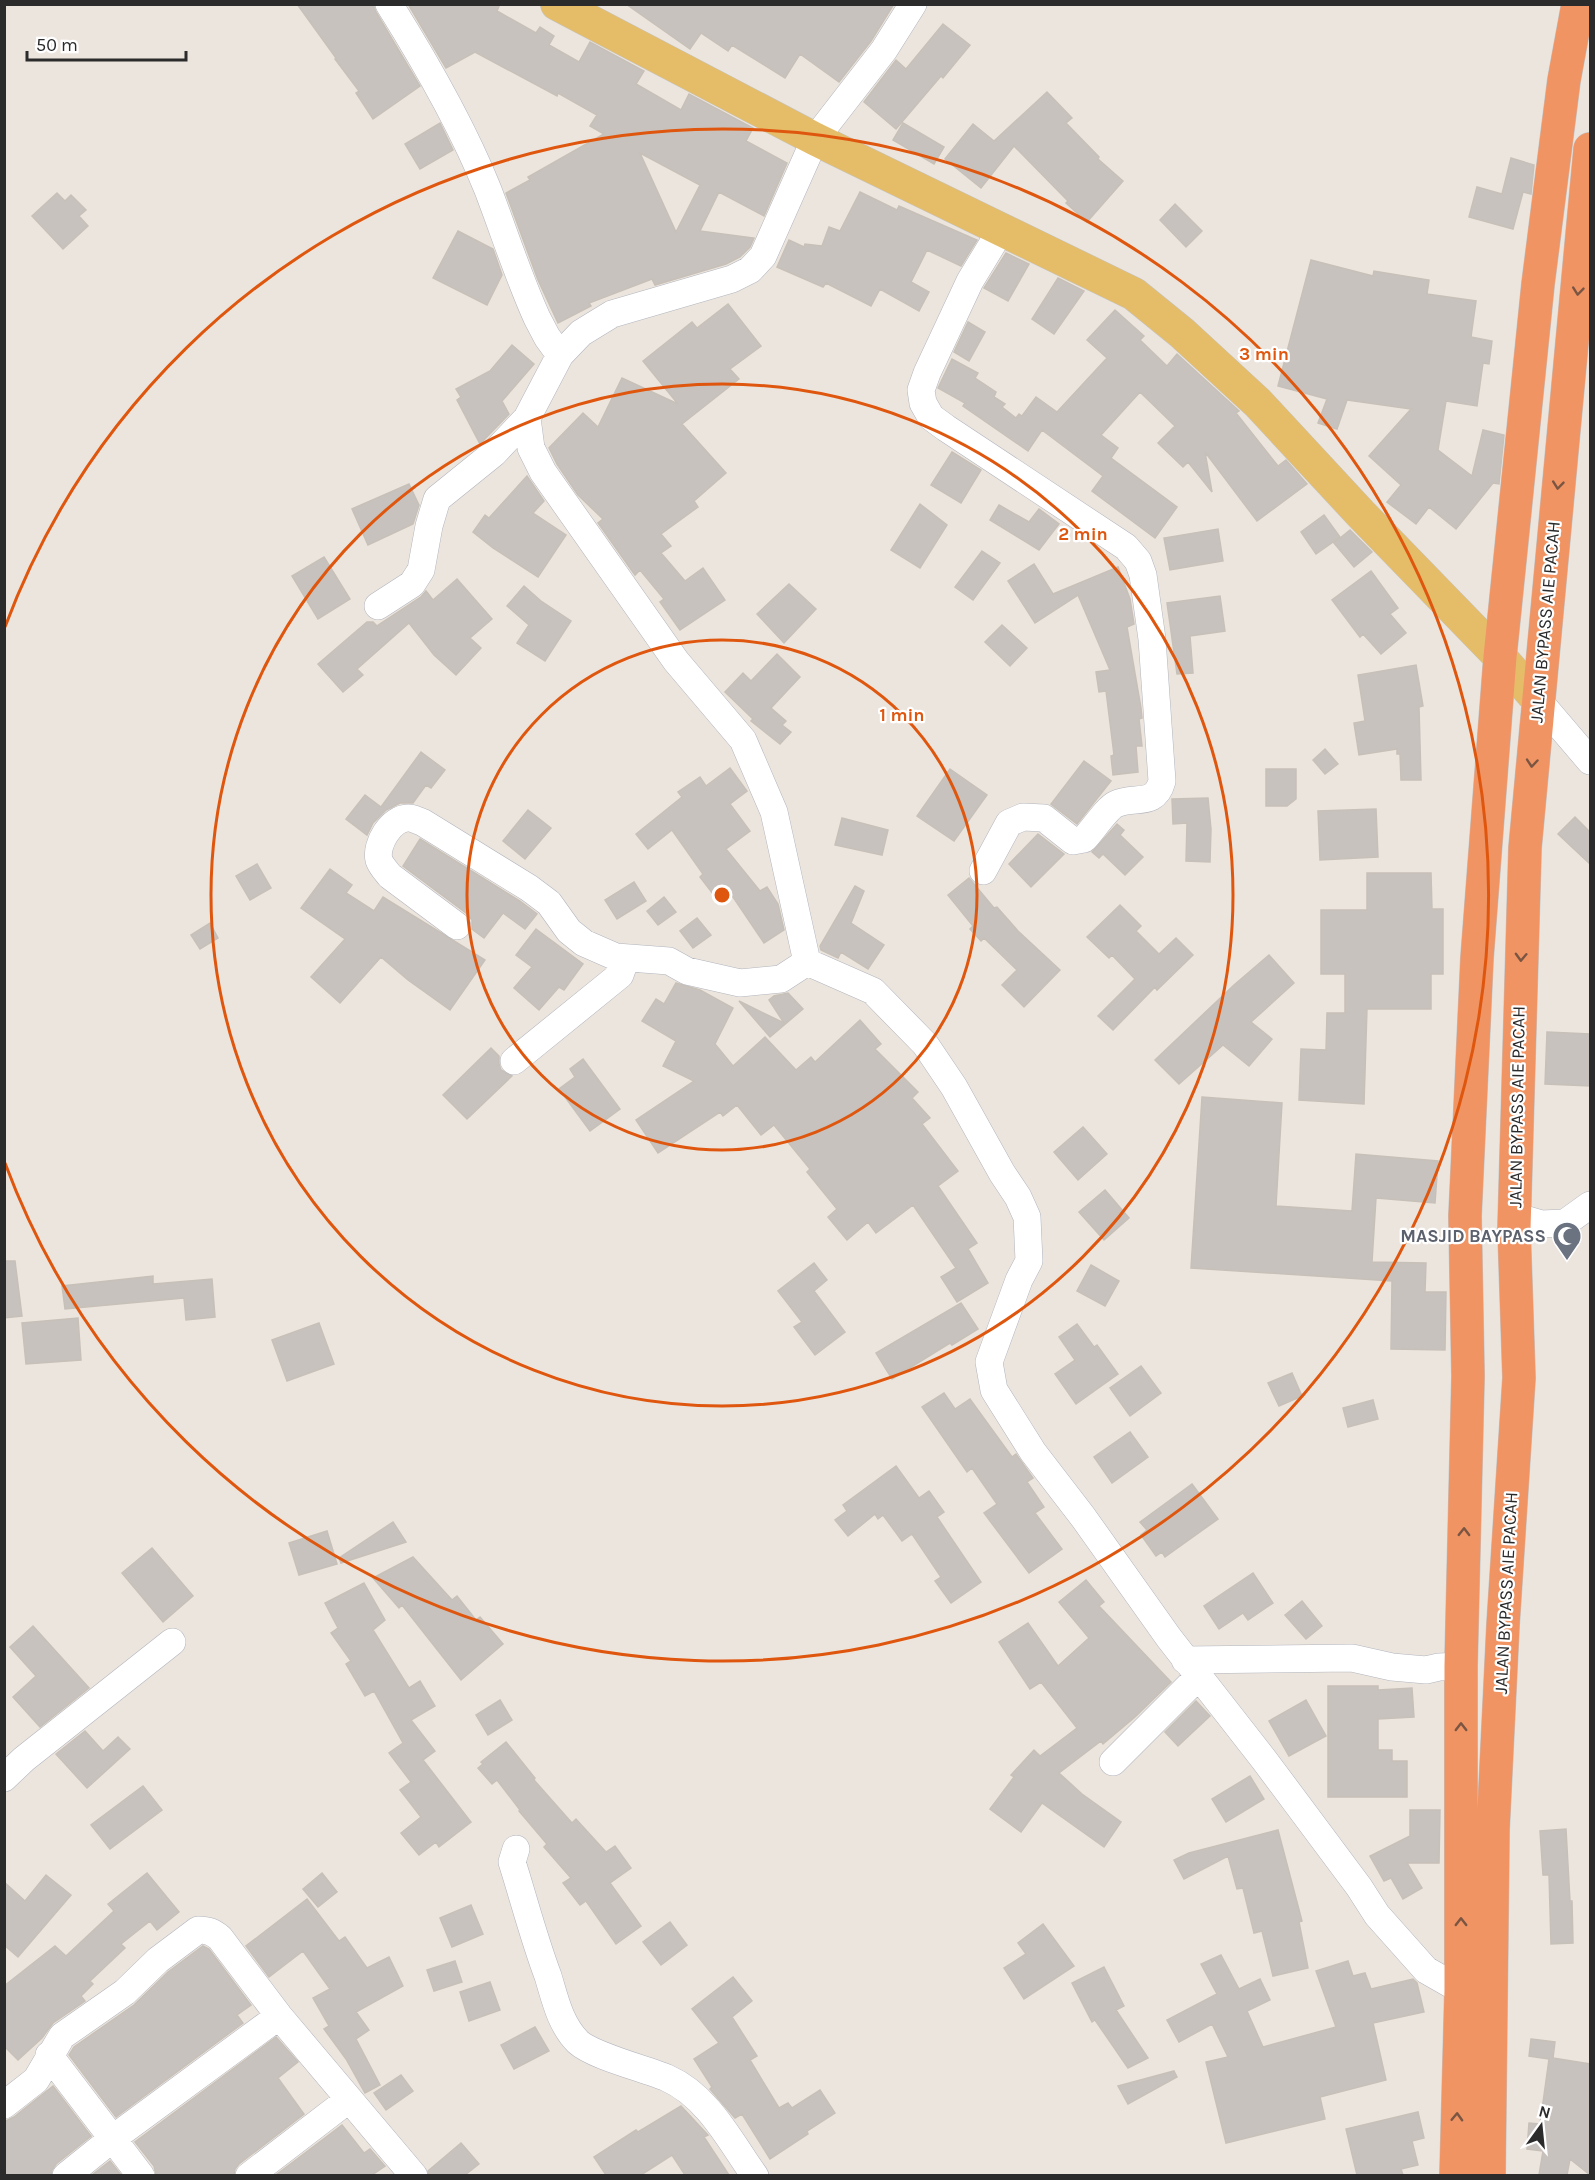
<svg xmlns="http://www.w3.org/2000/svg" width="1595" height="2180" font-family="Karla,sans-serif">
  <style>
    .building { fill: #c7c2be; stroke: #c7c0b8; stroke-width: 1.5; fill-rule: evenodd }
    .lines { fill: none; stroke-linecap: round; stroke-linejoin: round }
    .minor-casing { stroke: #b2b5bd; stroke-width: 28 }
    .major-casing { stroke: #c4c4c4; stroke-width: 34 }
    .highway-casing { stroke: #c4c4c4; stroke-width: 34 }
    .minor { stroke: #fff; stroke-width: 27 }
    .major { stroke: #e5bd69; stroke-width: 33 }
    .highway { stroke: #f19464; stroke-width: 33 }
    .oneway { stroke: #7a5542 }
    .ring { fill: none; stroke: #df570e; stroke-width: 3 }
    .labels { text-anchor: middle; stroke-width: 4.5; stroke-linejoin: round; paint-order: stroke }
    .street-label { font-size: 18px; fill: #2b2b2b; stroke: #fff }
    .worship-label { font-size: 18px; font-weight: bold; fill: #5b616d; stroke: #fff; text-anchor: end }
    .centre { fill: #df570e; stroke: #fff; stroke-width: 3 }
    .ring-label { font-size: 18px; text-anchor: middle; font-weight: bold; fill: #df570e; stroke: #fff; stroke-width: 4.5; stroke-linejoin: round; paint-order: stroke }
  </style>
  <rect width="100%" height="100%" fill="#ece5de"/>
  <!-- building -->
  <path class="building" d="M297,4H373L376,12L420,86L373,119L356,93L359,91L335,59L336,58Z
    M408,4H500L497,11L536,33L540,27L554,36L549,45L579,62L590,42L644,71L636,84L681,110L689,94L753,128L746,141L787,163L764,216L719,192L700,231L754,238L750,247L740,257L726,264L655,285L652,279L589,303L591,306L558,323L538,280L506,193L530,180L528,177L604,134L590,126L597,115L558,93L557,96L475,52L446,68ZM640,153L700,185L676,232Z
    M626,4H894L871,41L839,82L800,54L785,78L732,45L728,51L701,33L690,49Z
    M943,24L970,45L943,78L941,76L896,129L864,102L896,60L906,69Z
    M1047,92L1072,118L1066,123L1099,157L1098,159L1123,181L1087,222L1066,203L1068,201L1014,146L981,188L945,159L973,124L994,141Z
    M440,123L453,150L420,169L405,144Z
    M903,123L944,147L934,164L893,140Z
    M1511,158L1534,165L1531,194L1523,192L1513,229L1469,217L1477,187L1502,194Z
    M860,192L897,210L899,206L977,240L961,266L927,250L911,282L929,292L919,311L880,289L871,306L826,283L823,287L777,267L789,240L804,247L805,244L822,246L829,227L840,231Z
    M57,193L65,201L71,195L86,210L79,216L88,226L63,249L32,216Z
    M1175,204L1202,231L1186,247L1160,220Z
    M458,231L493,249L502,275L487,305L433,278Z
    M1006,253L1029,264L1008,301L984,288Z
    M1311,260L1373,276L1374,271L1429,280L1427,294L1476,301L1471,337L1492,341L1489,364L1483,363L1477,406L1446,401L1438,450L1472,476L1483,430L1504,435L1499,484L1493,483L1456,529L1429,507L1416,524L1387,502L1401,485L1369,456L1411,409L1347,400L1337,429L1318,423L1327,399L1278,386Z
    M1058,278L1084,291L1054,334L1032,319Z
    M728,304L761,346L730,369L739,379L682,424L726,473L694,501L698,507L661,534L671,546L661,553L685,581L703,568L725,600L680,630L660,602L664,599L640,570L635,575L598,523L603,519L578,495L557,464L549,448L583,413L598,427L622,378L678,404L643,361L692,322L697,328Z
    M1115,310L1144,336L1140,340L1167,366L1177,354L1239,411L1236,413L1278,466L1286,460L1307,484L1257,521L1205,452L1212,492L1188,462L1183,467L1158,443L1175,426L1140,392L1101,435L1118,448L1111,458L1177,507L1155,538L1092,491L1103,476L1042,430L1028,451L963,406L965,403L938,388L952,359L978,373L975,378L996,392L994,397L1005,404L1002,407L1016,418L1019,414L1022,416L1036,397L1057,412L1107,358L1087,340Z
    M968,322L985,332L969,361L954,352Z
    M512,345L534,364L502,401L509,414L480,444L457,400L461,397L456,389L490,371Z
    M952,452L981,470L961,503L931,485Z
    M527,476L544,501L533,513L566,535L538,577L493,548L473,532L485,515L489,518Z
    M409,484L419,505L413,524L368,545L352,509Z
    M920,504L947,525L920,568L891,550Z
    M999,505L1029,522L1039,509L1059,524L1039,550L990,520Z
    M1324,515L1340,537L1316,554L1301,532Z
    M1218,529L1223,561L1170,570L1164,538Z
    M1350,530L1372,552L1354,567L1334,543Z
    M982,551L1000,563L973,600L955,587Z
    M324,557L350,599L318,619L292,576Z
    M1034,564L1053,594L1118,567L1130,599L1134,624L1127,627L1141,708L1142,718L1139,719L1142,746H1136L1138,772L1113,775L1111,756L1114,755L1106,691L1099,692L1096,672L1110,670L1078,595L1035,623L1008,581Z
    M1371,571L1398,608L1390,614L1406,633L1381,654L1363,634L1360,637L1332,600Z
    M457,579L492,619L470,638L481,648L456,675L434,655L409,623L357,669L363,675L343,692L318,664L367,622H373L377,626L421,597L426,591L433,600Z
    M789,584L816,609L784,643L757,614Z
    M524,586L541,601L571,621L545,661L517,643L529,625L507,606Z
    M1220,596L1225,631L1190,636L1193,673L1177,674L1167,603Z
    M1002,625L1027,648L1010,666L985,642Z
    M777,654L800,677L771,708L786,721L782,725L791,732L780,744L751,721L753,719L725,692L743,673L751,681Z
    M1416,665L1423,706L1419,707L1421,780H1401L1400,754H1397V749L1359,755L1354,723L1365,721L1358,675Z
    M1325,749L1338,764L1325,774L1313,760Z
    M421,752L445,770L431,788L426,785L413,803H400L386,810L373,823L367,835L346,819L365,795L381,807Z
    M1084,761L1111,781L1077,824L1051,804Z
    M730,768L747,791L730,804L750,831L726,849L760,891L767,887L778,904L784,930L764,943L731,894L720,903L700,877L703,874L672,830L648,849L636,834L682,797L678,792L700,777L706,786Z
    M950,769L987,795L954,841L917,816Z
    M1266,769H1296V799L1287,806H1266Z
    M1208,798L1211,829L1210,862L1186,861L1187,823L1173,824L1172,799Z
    M1376,809L1378,857L1320,860L1318,811Z
    M528,810L551,828L525,859L503,841Z
    M1575,817L1590,832V864L1558,834Z
    M842,818L888,830L882,855L835,845Z
    M1117,824L1124,830L1120,835L1143,857L1125,875L1103,854L1099,858L1092,852Z
    M1038,834L1064,854L1031,887L1009,864Z
    M420,839L520,901L537,914L525,929L503,913L484,938L472,929V920L466,913L403,866Z
    M257,864L271,888L250,900L236,876Z
    M330,869L352,885L346,893L374,911L383,897L485,960L450,1010L408,980L381,957L340,1003L311,977L345,939L301,908Z
    M1367,873H1431L1432,909H1443V974H1431V1009H1367L1364,1104L1299,1100L1301,1049L1326,1050L1327,1013H1345V974H1321V910H1367Z
    M969,878L994,908L997,907L1018,931L1060,970L1024,1007L1002,985L1017,970L984,938L981,941L970,929L973,926L948,895Z
    M634,882L646,901L617,919L605,900Z
    M855,886L864,891L851,923L884,945L868,969L841,952L838,958L821,950L820,946Z
    M664,897L676,912L658,925L647,911Z
    M1120,905L1141,926L1136,931L1159,954L1176,938L1193,955L1157,990L1155,987L1113,1030L1098,1016L1135,979L1112,955L1109,958L1087,937Z
    M697,918L711,935L693,948L680,931Z
    M210,923L218,938L200,949L191,935Z
    M536,929L583,964L564,990L559,987L539,1010L514,988L532,967L516,955Z
    M1269,955L1294,983L1251,1022L1272,1039L1249,1066L1223,1045L1179,1084L1155,1060L1234,985Z
    M676,983L700,990L733,1008L715,1044L733,1066L765,1037L796,1070L811,1057L815,1062L860,1020L881,1044L875,1049L918,1092L912,1098L930,1118L922,1124L958,1171L938,1186L977,1243L968,1249L988,1283L957,1302L941,1277L956,1268L913,1205L876,1233L868,1222L847,1240L828,1217L837,1209L807,1172L810,1169L774,1125L761,1135L737,1105L723,1116L720,1112L658,1153L636,1120L694,1081L663,1066L676,1041L642,1021L656,999L664,1004Z
    M788,993L803,1009L770,1037L739,1001L784,1023L769,1000L774,996Z
    M1547,1032L1590,1034V1086L1545,1084Z
    M491,1048L499,1056V1064L501,1070L512,1076L467,1119L443,1095Z
    M583,1059L620,1109L590,1131L559,1089L575,1077L570,1069Z
    M1202,1097L1282,1103L1276,1206L1352,1211L1356,1154L1438,1161L1435,1203L1376,1198L1372,1262L1426,1263L1425,1292H1446L1445,1350L1391,1349L1392,1281L1191,1268Z
    M1083,1127L1107,1154L1078,1180L1054,1152Z
    M1105,1190L1129,1218L1104,1240L1079,1212Z
    M4,1261H15L22,1316L4,1318Z
    M814,1263L827,1280L814,1291L845,1332L815,1355L794,1327L802,1322L778,1291Z
    M1091,1265L1119,1281L1105,1306L1077,1291Z
    M153,1276V1284L212,1279L215,1317L186,1320L184,1298L65,1309L62,1286Z
    M961,1303L978,1329L952,1345L950,1343L892,1379L876,1353Z
    M78,1318L81,1360L26,1364L22,1323Z
    M319,1323L334,1364L287,1381L272,1340Z
    M1077,1324L1094,1347L1097,1345L1118,1374L1076,1404L1055,1374L1075,1360L1059,1337Z
    M1141,1366L1161,1393L1130,1416L1110,1388Z
    M1292,1373L1302,1396L1279,1406L1268,1383Z
    M944,1393L955,1409L970,1399L1012,1457L1016,1454L1033,1478L1027,1482L1044,1507L1035,1513L1062,1549L1029,1573L984,1513L997,1504L972,1468L967,1472L922,1407Z
    M1373,1400L1378,1419L1348,1427L1343,1408Z
    M1130,1432L1148,1457L1112,1483L1094,1457Z
    M896,1466L919,1498L929,1491L944,1512L937,1517L981,1582L951,1603L935,1581L941,1577L912,1534L902,1541L883,1515L878,1519L875,1514L848,1536L835,1520L847,1511L843,1505Z
    M1192,1484L1218,1519L1165,1557L1162,1552L1156,1556L1141,1535L1147,1530L1140,1522Z
    M393,1522L406,1542L341,1563L339,1558Z
    M327,1531L337,1564L299,1575L289,1543Z
    M152,1548L193,1596L163,1622L122,1573Z
    M413,1557L452,1600L457,1596L476,1620L480,1617L503,1644L461,1680L402,1605L399,1608L373,1578Z
    M1253,1573L1273,1603L1248,1620L1243,1613L1219,1629L1204,1606Z
    M1086,1580L1104,1602L1099,1606L1171,1682L1135,1717L1103,1744L1101,1741L1059,1773L1082,1794L1121,1822L1104,1847L1042,1803L1021,1832L990,1809L1014,1777L1011,1775L1034,1750L1040,1756L1077,1728L1041,1682L1030,1689L999,1642L1028,1623L1058,1666L1089,1638L1059,1602Z
    M364,1583L385,1620L373,1630L409,1688L420,1681L435,1706L411,1720L435,1751L423,1760L471,1822L439,1847L436,1842L419,1855L401,1833L421,1817L400,1790L411,1782L389,1753L403,1743L374,1691L365,1696L346,1664L351,1661L331,1633L338,1628L325,1603Z
    M1302,1601L1322,1626L1306,1639L1285,1615Z
    M33,1626L89,1688L40,1727L13,1697L36,1676L10,1647Z
    M1328,1686H1378V1690L1412,1688L1414,1717L1378,1719V1750H1392V1761H1407V1797H1328Z
    M500,1700L512,1720L488,1735L476,1715Z
    M1306,1700L1326,1736L1289,1756L1269,1721Z
    M1196,1701L1210,1716L1178,1746L1165,1732Z
    M85,1731L103,1751L118,1737L130,1749L87,1788L56,1754Z
    M506,1742L535,1778L534,1780L572,1823L576,1819L606,1852L615,1846L631,1868L610,1883L641,1926L616,1944L586,1901L580,1905L563,1883L571,1878L544,1847L547,1844L519,1811L520,1810L497,1780L492,1784L478,1768L483,1764L481,1762Z
    M1250,1776L1264,1799L1226,1822L1212,1799Z
    M143,1786L162,1810L110,1849L91,1825Z
    M1410,1810H1440L1439,1863H1407L1422,1888L1403,1899L1391,1878L1384,1881L1370,1856L1410,1836Z
    M1566,1829L1570,1901H1572L1573,1943L1551,1944L1549,1875H1543L1540,1831Z
    M1278,1830L1302,1921L1299,1922L1308,1968L1273,1976L1262,1931L1254,1933L1243,1888L1237,1889L1228,1856L1184,1879L1174,1860L1189,1853Z
    M147,1873L179,1912L157,1930L150,1921L121,1944L125,1948L90,1981L93,1984L81,1996L85,2001L53,2023L42,2038L18,2060L4,2046V1986L55,1946L66,1956L114,1911L108,1904Z
    M322,1873L337,1892L318,1907L303,1889Z
    M46,1875L71,1895L18,1957L4,1945V1882L25,1901Z
    M307,1899L339,1941L345,1937L367,1968L389,1957L403,1986L356,2012L369,2030L356,2039L380,2085L365,2093L346,2059L324,2029L329,2026L313,1998L330,1989L303,1951L269,1977L246,1946Z
    M471,1905L483,1934L452,1947L440,1918Z
    M670,1922L687,1945L661,1965L643,1942Z
    M1043,1924L1074,1966L1024,1999L1004,1968L1026,1954L1018,1943Z
    M203,1946L209,1949L251,2005L237,2015L243,2023L116,2117L69,2055L74,2047L134,2005L168,1972Z
    M1221,1955L1239,1989L1260,1979L1270,2000L1247,2011L1263,2047L1336,2027L1316,1971L1348,1961L1353,1976L1365,1973L1371,1989L1413,1979L1417,1983L1424,2012L1373,2023L1386,2080L1320,2097L1325,2119L1226,2143L1206,2062L1228,2057L1212,2024L1179,2042L1167,2020L1217,1994L1201,1964Z
    M455,1961L462,1982L434,1991L427,1970Z
    M1104,1967L1124,2006L1116,2010L1148,2058L1128,2068L1095,2020L1092,2022L1072,1983Z
    M733,1977L752,2001L732,2017L757,2056L750,2060L779,2108L788,2103L792,2108L820,2090L835,2113L807,2131L808,2134L770,2159L742,2114L735,2118L710,2089L712,2087L694,2059L719,2043L692,2009Z
    M490,1982L500,2010L469,2021L460,1992Z
    M535,2027L549,2051L514,2069L501,2045Z
    M276,2037L298,2062L278,2078L304,2114L239,2164L235,2169L234,2175H156L154,2166L135,2142Z
    M1531,2039L1555,2042L1553,2058L1590,2064V2175L1570,2159L1567,2175H1539L1543,2151L1527,2149L1529,2123L1540,2124L1549,2059L1529,2056Z
    M1174,2071L1177,2077L1128,2104L1118,2086Z
    M401,2075L413,2091L386,2110L374,2093Z
    M53,2086L91,2136L56,2164L52,2170L51,2175H4V2122L14,2117Z
    M681,2106L708,2135L704,2137L729,2175H685L672,2155L641,2175H606L594,2157L636,2130L638,2132Z
    M1418,2112L1424,2138L1412,2141L1418,2165L1401,2169L1403,2175H1357L1346,2129Z
    M342,2125L364,2153L370,2149L385,2166L372,2175H276Z
    M461,2143L479,2164L465,2175H429L428,2171Z
    M110,2161L121,2175H92Z"/>
  <g class="lines">
    <!-- minor casing -->
    <g class="minor-casing">
      <path id="minor" d="M389,4C426,63 462,125 488,190C504,232 518,276 537,318L547,337L560,355
        M913,4L884,50L815,139L763,256L750,270L732,279L612,314L581,333L560,355L527,418L531,448L543,472L676,661L743,740L774,812L807,962L873,991L925,1044L954,1087L1002,1173L1018,1197L1027,1217L1029,1261L1019,1280L989,1362L994,1390L1033,1452L1083,1517L1169,1638L1265,1761L1359,1887L1377,1915L1426,1970L1461,1990
        M378,606L412,584L421,570L429,526L437,499L494,453L527,418
        M1538,700L1590,761
        M983,871L1009,823L1023,817L1044,818L1073,841L1084,839C1092,831 1107,808 1116,804C1134,795 1155,808 1162,781L1152,639L1143,575L1138,561L1126,547L946,428L931,417L923,403L921,390L927,373L970,281L1001,230
        M457,926L390,876C386,871 381,866 379,860C375,845 391,817 409,818C413,818 418,821 422,822L529,888L549,903L569,931L584,943L616,957L669,961L687,971L740,983L781,979L807,962
        M514,1061L620,975L626,958
        M1514,1229L1518,1217L1541,1224L1565,1223L1590,1205
        M1185,1660L1352,1658L1392,1667L1426,1670L1439,1667L1461,1666
        M1113,1762L1198,1677
        M4,1778L24,1759L172,1642
        M516,1849L512,1862C524,1900 534,1939 548,1976C555,1999 560,2024 578,2042C593,2056 646,2069 667,2078C708,2096 730,2141 755,2176
        M49,2055L141,2176
        M4,2105L36,2080L62,2036L125,1992L158,1960L198,1930C208,1930 213,1932 220,1938L279,2016L414,2176
        M66,2176L112,2139L279,2016
        M249,2176L348,2100"/>
    </g>
    <!-- major casing -->
    <g class="major-casing">
      <path id="major" d="M557,4L815,139L1134,294L1182,333L1258,403L1361,514L1500,657L1538,700"/>
    </g>
    <!-- highway casing -->
    <g class="highway-casing">
      <path id="highway" d="M1456,2176L1461,1990V1666L1468,1376L1465,1216L1477,958L1500,657L1538,284L1564,80L1578,4
        M1489,2176L1493,1830L1503,1625L1519,1378L1514,1229L1525,848L1590,149"/>
    </g>
    <!-- minor -->
    <use href="#minor" class="minor"/>
    <!-- major -->
    <use href="#major" class="major"/>
    <!-- highway -->
    <use href="#highway" class="highway"/>
  </g>
  <!-- one-way arrows -->
  <defs><path id="oneway-chevron" d="M-2-3.5L2.5 0L-2 3.5" fill="none" stroke-width="1.6" stroke-linecap="round" stroke-linejoin="round" transform="scale(1.5)"/></defs>
  <g class="oneway">
    <use href="#oneway-chevron" transform="translate(1578 291) rotate(96)"/>
    <use href="#oneway-chevron" transform="translate(1558 485) rotate(96)"/>
    <use href="#oneway-chevron" transform="translate(1532 763) rotate(95)"/>
    <use href="#oneway-chevron" transform="translate(1521 957) rotate(92)"/>
    <use href="#oneway-chevron" transform="translate(1464 1532) rotate(-89)"/>
    <use href="#oneway-chevron" transform="translate(1461 1727) rotate(-90)"/>
    <use href="#oneway-chevron" transform="translate(1461 1922) rotate(-90)"/>
    <use href="#oneway-chevron" transform="translate(1457 2117) rotate(-88)"/>
  </g>
  <!-- distance rings -->
  <g class="ring">
    <circle cx="722" cy="895" r="255"/>
    <circle cx="722" cy="895" r="511"/>
    <path d="M5 627A766 766 0 1 1 5 1163"/>
  </g>
  <!-- icons -->
  <defs>
    <g id="mosque-pin" transform="scale(1.5)"><path d="M0 17L-7.5 6A9.5 9.5 0 1 1 7.5 6Z" fill="#6b7280" stroke="#fff"/><path d="M3.5-4.9A6 6 0 1 0 3.5 4.9A5 5 0 1 1 3.5-4.9Z" fill="#fff"/></g>
  </defs>
  <g fill-rule="evenodd">
    <use href="#mosque-pin" x="1567" y="1236"/>
  </g>
  <g class="labels">
    <!-- street labels -->
    <g class="street-label">
      <text transform="translate(1545 622) rotate(-85)" y="6">JALAN BYPASS AIE PACAH</text>
      <text transform="translate(1517 1107) rotate(-89)" y="6">JALAN BYPASS AIE PACAH</text>
      <text transform="translate(1506 1593) rotate(-87)" y="6">JALAN BYPASS AIE PACAH</text>
    </g>
    <!-- worship labels -->
    <g class="worship-label">
      <text x="1546" y="1242">MASJID BAYPASS</text>
    </g>
  </g>
  <circle cx="722" cy="895" r="9" class="centre"/>
  <g class="ring-label">
    <text x="1264" y="360">3 min</text>
    <text x="1083" y="540">2 min</text>
    <text x="902" y="721">1 min</text>
  </g>
  <!-- border -->
  <rect width="1595" height="2180" fill="none" stroke="#2b2b2b" stroke-width="12"/>
  <!-- north arrow -->
  <g transform="translate(1541 2126) rotate(15)" stroke="#ffffff" stroke-width="4.5" paint-order="stroke">
  <path d="M0-4.5L10 22L0 15L-10 22Z" fill="#2b2b2b"/>
  <text y="-9" font-size="16" font-weight="bold" text-anchor="middle" fill="#2b2b2b">N</text>
  </g>
  <!-- scale -->
  <path d="M27 51v9h159v-9" fill="none" stroke="#2b2b2b" stroke-width="3"/>
  <text x="36" y="51" font-size="18" fill="#2b2b2b" stroke="#ffffff" stroke-width="4.5" paint-order="stroke">50 m</text>
</svg>
